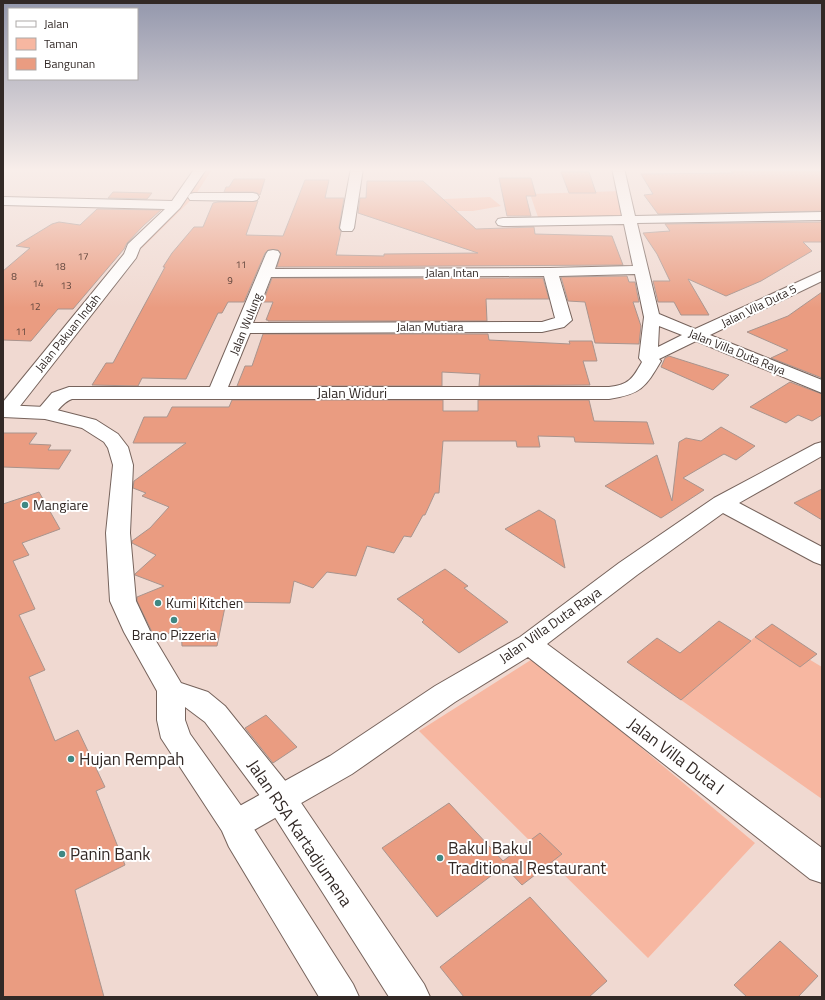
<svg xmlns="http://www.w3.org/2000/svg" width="825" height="1000" font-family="'Titillium Web',sans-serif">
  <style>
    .green { fill: #f7b7a1 }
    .building { fill: #ea9c81; stroke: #a9948d }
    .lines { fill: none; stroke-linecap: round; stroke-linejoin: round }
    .minor-casing { stroke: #76635c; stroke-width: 2 }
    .tertiary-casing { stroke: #76635c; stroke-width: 2 }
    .minor { fill: #fff; fill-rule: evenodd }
    .tertiary { fill: #fff; fill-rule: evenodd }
    .poi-dot { fill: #408883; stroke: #fff; stroke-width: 1.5 }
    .labels { text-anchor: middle; stroke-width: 4; stroke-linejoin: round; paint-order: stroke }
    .far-number-label { font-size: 10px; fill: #60463d }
    .far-street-label { font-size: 12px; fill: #322926; stroke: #fff }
    .street-label { font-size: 14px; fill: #322926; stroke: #fff }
    .poi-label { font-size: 14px; fill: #322926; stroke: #fff; text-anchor: start }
    .near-street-label { font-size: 17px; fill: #322926; stroke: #fff }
    .near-poi-label { font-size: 17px; fill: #322926; stroke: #fff; text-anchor: start }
  </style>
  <rect width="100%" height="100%" fill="#f0d9d1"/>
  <!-- green -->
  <path class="green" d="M201,168H213L194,197L143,247L131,255Z
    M621,191L627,217H538L530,194Z
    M490,197L501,206L473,211H439L423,200Z
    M762,631L822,667V799L681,700Z
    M534,658L755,843L648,958L419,731Z"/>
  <!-- building -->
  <path class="building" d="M729,169L822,171V211L658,214L644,195L653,194L641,174L733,173Z
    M561,172H589L596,193H569Z
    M499,178H531L536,196H526L531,216H507Z
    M234,179H265L260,195L257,193L253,192H224L226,187H229Z
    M305,180H329L325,198H344L339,228L341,232L336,255L384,256V254L478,253L358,213L360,198H366L367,181H423L476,229L534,227L535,234L612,236L623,265L277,267L281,253L278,250H268L265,253L244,302H228L222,313H218L186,379L142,378L138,386L92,385L106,363H113L165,267H163L172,253L194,227H203L213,203L218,202L258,201L246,235L283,236Z
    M113,192L152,193L147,199L108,198Z
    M97,209L161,210L143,226L127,243L124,249L73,309H58L31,341L3,340V271L30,248L16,246L52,224L59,222L80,225Z
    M822,222V242H803L812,251L761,281L726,296L688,279L709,315H681L674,302H658L653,281H670L657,254L643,233L670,231L665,224Z
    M627,276L629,282H635L639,302H633L641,326L639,344L595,343L585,302L568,301L561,277Z
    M272,278H543L549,299H486L487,321H268V320H266L273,302H263Z
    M822,292V378L771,358L788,350L747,332L788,316Z
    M263,334H488L489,340L570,344L569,341H592L597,361H583L590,385L479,386L480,374L442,372V386H237L245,366H252Z
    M669,356L729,375L713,390L661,367L665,358Z
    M790,382L822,394V415L812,421L798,415L786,423L750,407Z
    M232,400H443V411H478V400H589L594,421L647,422L654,444L575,442L574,437L538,436L540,447H517L516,441H443L439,493H435L425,515H423L411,537L404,536L394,553L367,546L356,576L327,572L313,588L294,581L290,603L226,602L217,646H182L181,627L157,639L151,630L137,601V597L164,586L135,575V574L156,555L132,543V541L150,528L169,507L142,496L146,493L133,488L134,481L186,443H133L144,417H167L172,407H229Z
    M721,427L755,446L736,460L724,454L683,478L704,490L661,518L605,486L657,455L672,501L679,442L686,438L701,441Z
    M3,433H37L29,444L51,445L48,450H71L59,469L3,467Z
    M822,489V520L794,503Z
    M39,492L60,529L22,543L29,555L13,561L35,609L19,615L45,670L29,677L55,741L78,730L105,787L96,791L125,865L75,890L104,997H3V504Z
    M539,510L555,520L565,568L505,529Z
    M445,569L468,586L464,588L508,622L459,653L422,622L424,620L397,599Z
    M719,621L751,641L681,700L627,662L657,638L680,653Z
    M772,624L817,654L800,667L755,637Z
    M266,715L297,747L273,763L245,728Z
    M449,803L503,861L540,833L562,854L522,885L504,866L437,917L382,848Z
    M530,897L607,981L589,997H464L440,967Z
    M780,941L818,976L798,997H747L734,985Z"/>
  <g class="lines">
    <!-- minor casing -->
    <g class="minor-casing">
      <path id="minor" d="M195,168H207L180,208L140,248L136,258L13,415L3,416V402L124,254L128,244L165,209L3,205V197L172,201Z
        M351,168H363L354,228L352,231H342L340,228Z
        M612,168H624L635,216L822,212V220L637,223L659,314L695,329L822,271V281L710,335L822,380V393L696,341L659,359L661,361C645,388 641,394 609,399H72C56,405 57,422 38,417L35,413L52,393L69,387H210L266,254L268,251L273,250L278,251L280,254L275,269L550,268L633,266L624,224L503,226L498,225L496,222L498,219L503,218L622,216ZM635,274L644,317L639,358L642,362C633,378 629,385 609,387H228L250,333L542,332L564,327L572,320L559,276ZM544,276L555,318L542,322L253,323L271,277ZM659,326L682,335L658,347Z
        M194,193H253L257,194L259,197L257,200L253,201L190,200L188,197L190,194Z
        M822,442V456L739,503L822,547V565L814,562L723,513L637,575L547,644L822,848V883L810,879L528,657L455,702L352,774L247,834L236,838L225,834L220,824L225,814L330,756L435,686L520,637L619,563L714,498L815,444Z"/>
    </g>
    <!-- tertiary casing -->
    <g class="tertiary-casing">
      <path id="tertiary" d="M3,405L45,407L96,420L118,434L128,447L133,465L130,533L136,601L150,631L181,683L208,692L225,706L291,788L424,984L430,997H389L269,808L205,722L185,707V720L190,734L247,814L254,829L353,984L359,997H319L229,847L222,831L161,738L157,720V691L124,632L110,601L106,533L113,465L108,448L104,442L82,428L45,419L3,417Z"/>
    </g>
    <!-- minor -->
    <use href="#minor" class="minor"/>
    <!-- tertiary -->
    <use href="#tertiary" class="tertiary"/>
  </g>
  <!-- sky -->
  <linearGradient id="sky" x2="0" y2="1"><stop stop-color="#9397ac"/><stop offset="0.55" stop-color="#f8eeea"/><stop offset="1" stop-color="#f8eeea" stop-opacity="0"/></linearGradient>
  <rect width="825" height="308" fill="url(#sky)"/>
  <!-- markers -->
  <g class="poi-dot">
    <circle cx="25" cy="505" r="4"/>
    <circle cx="158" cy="603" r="4"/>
    <circle cx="174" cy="620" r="4"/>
    <circle cx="71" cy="759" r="4"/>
    <circle cx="62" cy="854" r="4"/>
    <circle cx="440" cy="858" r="4"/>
  </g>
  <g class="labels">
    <!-- far-number labels -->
    <g class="far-number-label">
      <text x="83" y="260">17</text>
      <text x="241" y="268">11</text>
      <text x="60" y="270">18</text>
      <text x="14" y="280">8</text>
      <text x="230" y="284">9</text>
      <text x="38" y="287">14</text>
      <text x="66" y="289">13</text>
      <text x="35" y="310">12</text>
      <text x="21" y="335">11</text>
    </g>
    <!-- far-street labels -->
    <g class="far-street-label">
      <text x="452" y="277">Jalan Intan</text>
      <text transform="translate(759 306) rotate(-26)" y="4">Jalan Vila Duta 5</text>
      <text transform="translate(246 324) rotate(-68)" y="4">Jalan Wulung</text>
      <text x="430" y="331">Jalan Mutiara</text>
      <text transform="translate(68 333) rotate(-51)" y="4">Jalan Pakuan Indah</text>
      <text transform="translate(737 352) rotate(22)" y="4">Jalan Villa Duta Raya</text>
    </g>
    <!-- street labels -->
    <g class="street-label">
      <text x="352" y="398">Jalan Widuri</text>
      <text transform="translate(550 625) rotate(-35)" y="5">Jalan Villa Duta Raya</text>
    </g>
    <!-- poi labels -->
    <g class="poi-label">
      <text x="33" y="510">Mangiare</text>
      <text x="166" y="608">Kumi Kitchen</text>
      <text x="174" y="640" text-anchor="middle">Brano Pizzeria</text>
    </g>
    <!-- near-street labels -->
    <g class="near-street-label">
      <text transform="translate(676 756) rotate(37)" y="6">Jalan Villa Duta I</text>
      <text transform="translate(300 833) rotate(56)" y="6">Jalan RSA Kartadjumena</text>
    </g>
    <!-- near-poi labels -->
    <g class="near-poi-label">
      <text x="79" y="765">Hujan Rempah</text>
      <text x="448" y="854">Bakul Bakul<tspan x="448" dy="20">Traditional Restaurant</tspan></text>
      <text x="70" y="860">Panin Bank</text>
    </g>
  </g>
  <!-- border -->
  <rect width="825" height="1000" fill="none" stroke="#322926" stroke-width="8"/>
  <!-- legend -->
  <rect x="8" y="8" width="130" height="72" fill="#ffffff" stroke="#ada9a8"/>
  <rect x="16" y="21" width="20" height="6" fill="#ffffff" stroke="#ada9a8"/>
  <text x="44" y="28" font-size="12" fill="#322926">Jalan</text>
  <rect x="16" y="38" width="20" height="12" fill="#f7b7a1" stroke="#ada9a8"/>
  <text x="44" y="48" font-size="12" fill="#322926">Taman</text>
  <rect x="16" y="58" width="20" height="12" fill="#ea9c81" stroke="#ada9a8"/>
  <text x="44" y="68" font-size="12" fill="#322926">Bangunan</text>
</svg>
